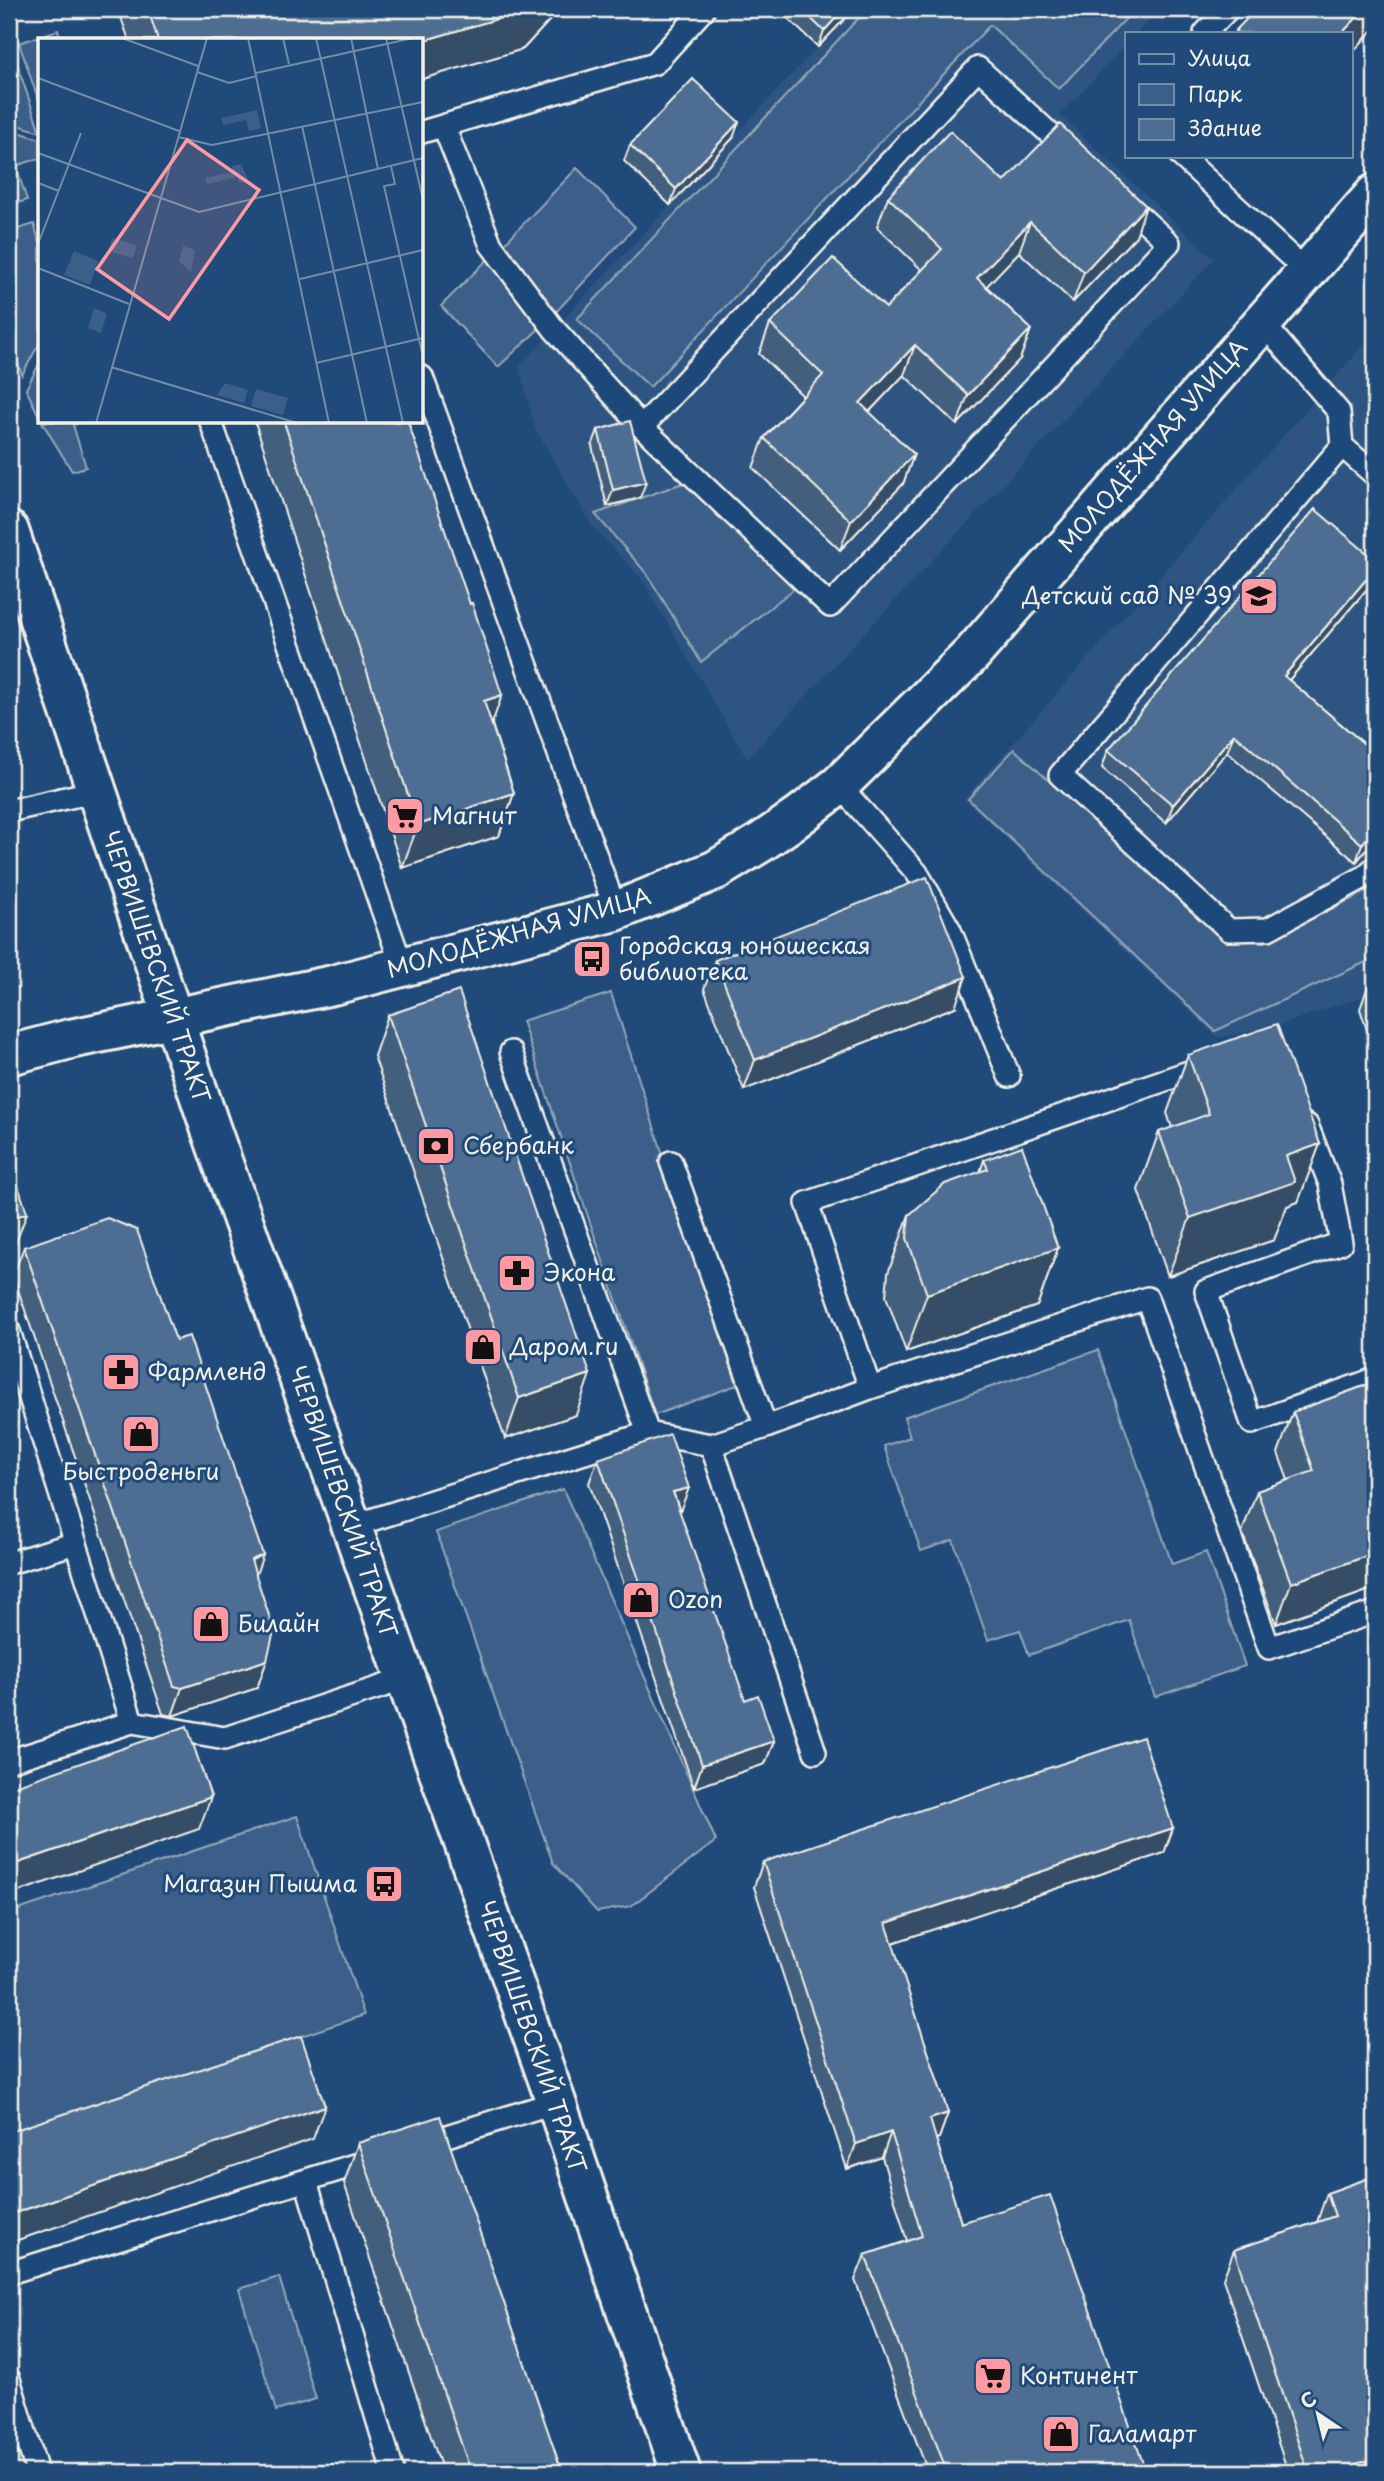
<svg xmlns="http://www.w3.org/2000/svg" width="1384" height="2481" font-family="'Playpen Sans',sans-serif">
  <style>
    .built { fill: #2d5581 }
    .green { fill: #3a5f88; stroke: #97a8b8; stroke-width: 2 }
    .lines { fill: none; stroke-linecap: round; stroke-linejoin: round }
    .lane-casing { stroke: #f4f1e8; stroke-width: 26 }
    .secondary-casing { stroke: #f4f1e8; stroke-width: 44 }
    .primary-casing { stroke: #f4f1e8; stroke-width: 44 }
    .lane { stroke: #1f4a7a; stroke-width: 21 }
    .secondary { stroke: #1f4a7a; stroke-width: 38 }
    .primary { stroke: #1f4a7a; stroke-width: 38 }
    .wall { fill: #425f7e; stroke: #f4f1e8; stroke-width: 2 }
    .shaded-wall { fill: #364d66; stroke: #f4f1e8; stroke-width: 2 }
    .building { fill: #4d6e92; stroke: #f4f1e8; stroke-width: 2 }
    .labels { text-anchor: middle; stroke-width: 6; stroke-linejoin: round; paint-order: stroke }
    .street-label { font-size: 23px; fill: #f4f1e8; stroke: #1f4a7a }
    .poi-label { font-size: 23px; fill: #f4f1e8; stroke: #1f4a7a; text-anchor: start }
    .inset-road { fill: none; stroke: #748da6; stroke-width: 2 }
    .view { fill: #ff9aa2; fill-opacity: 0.15; stroke: #ff9aa2; stroke-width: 3.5 }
    .inset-edge { fill: none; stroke: #f4f1e8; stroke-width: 3.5 }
  </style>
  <rect width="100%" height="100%" fill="#1f4a7a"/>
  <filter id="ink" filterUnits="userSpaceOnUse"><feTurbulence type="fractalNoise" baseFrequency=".0143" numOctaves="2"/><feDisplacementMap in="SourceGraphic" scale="14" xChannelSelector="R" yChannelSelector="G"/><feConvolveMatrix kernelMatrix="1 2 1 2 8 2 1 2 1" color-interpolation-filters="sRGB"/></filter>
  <g filter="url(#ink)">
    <!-- built -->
    <path class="built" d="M853,9H1160L1137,33H1127V44L1060,115L1214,259L747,759L641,578L592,526L535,428L519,367Z
      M1375,332V992L1283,1024L1218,1038L964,799Z"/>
    <!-- green -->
    <path class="green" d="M867,9H1135L1059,89L990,25L650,387L577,319Z
      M58,30L61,40H40V105L19,43Z
      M11,46L40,132L9,122V47Z
      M9,129L40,139V158L16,166L27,200L9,206Z
      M577,168L635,227L556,312L503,245Z
      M34,224L40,244V342L22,375L9,335V232Z
      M490,257L541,327L498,367L441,306Z
      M40,362V418L26,389Z
      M42,422H81L73,425L86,467L72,471Z
      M689,481L795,588L701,662L647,574L595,514Z
      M1014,749L1223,939L1265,942L1362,894L1375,883V958L1215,1031L968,799Z
      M611,993L737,1385L655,1415L522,1021Z
      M1098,1350L1172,1564L1206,1552L1245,1666L1155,1697L1129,1620L1029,1655L1020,1630L988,1640L953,1540L921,1551L884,1446L910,1437L904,1417Z
      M563,1489L716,1841L631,1906L597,1912L553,1863L436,1532Z
      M297,1816L364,2015L9,2134V1913Z
      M279,2277L316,2399L276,2411L239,2289Z"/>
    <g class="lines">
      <!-- lane casing -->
      <g class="lane-casing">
        <path id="lane" d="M1205,33L1228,9
          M444,127L491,245L554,329L642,427L830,606L1169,243L1122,200
          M422,132L655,63L704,9
          M1181,156L1306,271
          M1262,322L1339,412L1342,446
          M422,377L616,911
          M211,422L402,966
          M642,427L978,68L1070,152
          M1375,475L1342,446L1060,775L1229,930L1268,929L1364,877L1375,867
          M839,785L917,873L950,930L1009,1076
          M9,811L96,791
          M511,1052L648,1433
          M1307,1125L1330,1184L1341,1243L1206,1291L1252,1423L1375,1379
          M9,1331L132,1722
          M870,1388L807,1203L1206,1066
          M766,1427L870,1388L1147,1298L1269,1648L1375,1612
          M711,1445L815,1752
          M352,1526L648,1433L711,1445L766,1427L671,1162
          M9,1563L76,1543
          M9,1761L132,1722L225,1738L405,1679
          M421,2144L556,2102
          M306,2181L393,2472
          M9,2273L377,2158
          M9,2379L37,2472"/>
      </g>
      <!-- secondary casing -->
      <g class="secondary-casing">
        <path id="secondary" d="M9,1055L70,1039L333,985L616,911L716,870L760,843L795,819L839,785L972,654L1375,194"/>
      </g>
      <!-- primary casing -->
      <g class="primary-casing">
        <path id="primary" d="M9,531L210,1127L556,2102L681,2472"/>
      </g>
      <!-- lane -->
      <use href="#lane" class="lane"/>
      <!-- secondary -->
      <use href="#secondary" class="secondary"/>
      <!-- primary -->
      <use href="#primary" class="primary"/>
    </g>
    <!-- wall -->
    <path class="wall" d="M121,9H560L523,49L422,79V40H129L119,12Z
      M780,9H854L818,47L779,10Z
      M733,138L670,205L624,161L630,145Z
      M1004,182L1136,236L1073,302L1019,252L986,286L1031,329L1020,359L957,425L904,375L869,412L914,454L903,484L840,550L753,468L764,438L803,396L759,354L770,324L886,308L922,270L877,227L888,197Z
      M255,422H408L492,724L514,793L499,836L402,868Z
      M598,430L640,498L607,506L592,446Z
      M1375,560V575L1373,582L1289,680L1375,753V839L1356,862L1227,752L1166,823L1102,768L1108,750Z
      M715,960L955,1007L744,1090L704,989Z
      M1375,984V1054L1360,1009L1368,986Z
      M388,1015L576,1415L505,1439L374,1056Z
      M1188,1055L1320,1144L1298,1202L1287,1206L1274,1240L1168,1276L1138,1190L1159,1132L1172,1128L1167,1113Z
      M984,1160L1058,1248L1037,1306L906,1352L886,1296L888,1273L909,1215L980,1172Z
      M24,1247L255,1575L267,1660L257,1688L172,1716L163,1714L13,1275Z
      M1375,1382V1588L1276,1624L1242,1532L1257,1491L1288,1480L1278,1453L1293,1412Z
      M598,1459L745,1700L774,1741L765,1764L694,1788L589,1483Z
      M1173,1828L1164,1853L892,1943L948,2113L939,2138L936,2139L961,2223L1146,2472H928L855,2280L865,2255L907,2241L882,2157L847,2169L754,1887L763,1862Z
      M358,2143L562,2472H443L344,2183Z
      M1375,2176V2472H1288L1223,2279L1234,2250L1317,2222L1327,2193Z"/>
    <!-- shaded-wall -->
    <path class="shaded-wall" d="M531,9H560L523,49L422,79V41Z
      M844,9H854L818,47L824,31Z
      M1365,9H1375V28L1351,54V33H1342Z
      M739,122L733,138L670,205L676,189Z
      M1146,206L1136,236L1073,302L1084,272Z
      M1030,222L1019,252L966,308L977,278Z
      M1031,329L1020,359L957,425L968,395Z
      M915,345L904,375L849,433L860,403Z
      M914,454L903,484L840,550L851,521Z
      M646,482L640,498L607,506L613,490Z
      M1375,569V575L1373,582L1277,694L1284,676Z
      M502,695L487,738L484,701Z
      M1234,734L1227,752L1166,823L1173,805Z
      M514,793L499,836L402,868L418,825Z
      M1375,829V839L1356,862L1362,844Z
      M966,977L955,1007L744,1090L755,1060Z
      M1320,1144L1298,1202L1287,1206L1274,1240L1168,1276L1190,1218L1286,1156Z
      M27,1213L12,1253L9,1254V1219Z
      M1058,1248L1037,1306L906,1352L927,1294Z
      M590,1374L576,1415L505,1439L519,1398Z
      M689,1488L680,1511L673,1492Z
      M1375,1553V1588L1276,1624L1291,1583Z
      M263,1555L253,1583L251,1560Z
      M267,1660L257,1688L172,1716L182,1688Z
      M774,1741L765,1764L694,1788L702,1765Z
      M211,1797L199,1829L9,1895V1866Z
      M1173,1828L1164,1853L877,1948L886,1923Z
      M325,2106L313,2139L9,2243V2215Z
      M948,2113L939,2138L921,2144L930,2119Z
      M891,2132L882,2157L847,2169L856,2144Z
      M1375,2458V2472H1332Z"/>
    <!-- building -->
    <path class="building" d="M148,9H531L422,41L158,40Z
      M801,9H844L824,31Z
      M1256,9H1365L1342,33H1238L1235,31Z
      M693,79L739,122L676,189L630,145Z
      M1060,124L1146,206L1084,272L1030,222L977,278L1031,329L968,395L915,345L860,403L914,454L851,521L764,438L823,375L770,324L833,258L886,308L942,249L888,197L950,131L1004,182Z
      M630,421L646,482L613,490L598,430Z
      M284,422H408L470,604L472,603L502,695L484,701L514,793L418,825Z
      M1315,509L1375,560V569L1284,676L1375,753V829L1362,844L1234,734L1173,805L1108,750Z
      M927,877L966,977L755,1060L715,960Z
      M1375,984V1006L1368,986Z
      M459,991L590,1374L519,1398L388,1015Z
      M1277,1024L1320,1144L1286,1156L1295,1182L1190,1218L1159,1132L1209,1114L1188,1055Z
      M1022,1146L1058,1248L927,1294L907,1238L909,1215L945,1184L988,1169L984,1160Z
      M9,1158L27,1213L9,1219Z
      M107,1218L137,1230L176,1340L189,1336L263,1555L251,1560L274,1631L267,1660L182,1688L174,1686L24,1247Z
      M1375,1382V1553L1291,1583L1257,1491L1314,1471L1293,1412Z
      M670,1434L689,1488L673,1492L745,1700L758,1695L774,1741L702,1765L598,1459Z
      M187,1726L211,1797L9,1866V1788Z
      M1143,1737L1173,1828L886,1923L948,2113L930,2119L961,2223L1050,2195L1146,2472H947L865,2255L922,2236L891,2132L856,2144L763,1862Z
      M301,2036L325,2106L9,2215V2132Z
      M440,2116L562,2472H471L358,2143Z
      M1375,2176V2458L1332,2472H1308L1234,2250L1335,2216L1327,2193Z"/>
  </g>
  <!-- icons -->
  <defs>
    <g id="school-square" transform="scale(2.0125)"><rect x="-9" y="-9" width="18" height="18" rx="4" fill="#ff9aa2" stroke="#1f4a7a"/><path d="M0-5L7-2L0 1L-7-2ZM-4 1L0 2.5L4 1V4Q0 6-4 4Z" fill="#111"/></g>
    <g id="supermarket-square" transform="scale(2.0125)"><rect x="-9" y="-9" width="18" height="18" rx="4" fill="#ff9aa2" stroke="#1f4a7a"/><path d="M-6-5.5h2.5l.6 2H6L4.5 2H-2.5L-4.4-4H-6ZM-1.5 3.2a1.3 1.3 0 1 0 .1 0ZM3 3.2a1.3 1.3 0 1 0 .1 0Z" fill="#111"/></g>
    <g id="bus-square" transform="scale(2.0125)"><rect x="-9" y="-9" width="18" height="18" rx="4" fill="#ff9aa2" stroke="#1f4a7a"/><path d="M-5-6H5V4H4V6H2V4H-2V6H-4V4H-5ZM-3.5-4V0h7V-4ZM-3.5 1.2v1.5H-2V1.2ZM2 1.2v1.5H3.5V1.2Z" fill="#111"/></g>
    <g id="bank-square" transform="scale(2.0125)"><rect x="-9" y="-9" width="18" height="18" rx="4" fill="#ff9aa2" stroke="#1f4a7a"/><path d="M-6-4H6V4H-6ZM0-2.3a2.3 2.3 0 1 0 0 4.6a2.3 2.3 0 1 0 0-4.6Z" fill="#111"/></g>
    <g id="pharmacy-square" transform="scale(2.0125)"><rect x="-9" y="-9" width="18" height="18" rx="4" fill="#ff9aa2" stroke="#1f4a7a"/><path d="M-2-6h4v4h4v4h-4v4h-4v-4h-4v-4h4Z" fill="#111"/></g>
    <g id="shop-square" transform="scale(2.0125)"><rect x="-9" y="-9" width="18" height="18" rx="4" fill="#ff9aa2" stroke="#1f4a7a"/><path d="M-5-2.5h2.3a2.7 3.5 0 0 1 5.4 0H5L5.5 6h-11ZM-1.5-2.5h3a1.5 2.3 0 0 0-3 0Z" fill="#111"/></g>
  </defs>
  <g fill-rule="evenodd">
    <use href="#school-square" x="1259" y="596"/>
    <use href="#supermarket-square" x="405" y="816"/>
    <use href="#bus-square" x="592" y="959"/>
    <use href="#bank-square" x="436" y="1146"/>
    <use href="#pharmacy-square" x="517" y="1273"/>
    <use href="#shop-square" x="483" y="1347"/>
    <use href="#pharmacy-square" x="121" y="1372"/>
    <use href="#shop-square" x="141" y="1434"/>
    <use href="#shop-square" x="641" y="1600"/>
    <use href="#shop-square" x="211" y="1624"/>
    <use href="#bus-square" x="384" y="1884"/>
    <use href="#supermarket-square" x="993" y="2376"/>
    <use href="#shop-square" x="1061" y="2434"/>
  </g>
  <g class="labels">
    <!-- street labels -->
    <g class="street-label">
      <text transform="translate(1153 446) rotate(-49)" y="8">МОЛОДЁЖНАЯ УЛИЦА</text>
      <text transform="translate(519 933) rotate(-16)" y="8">МОЛОДЁЖНАЯ УЛИЦА</text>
      <text transform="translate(156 967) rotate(71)" y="8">ЧЕРВИШЕВСКИЙ ТРАКТ</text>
      <text transform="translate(343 1502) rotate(71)" y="8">ЧЕРВИШЕВСКИЙ ТРАКТ</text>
      <text transform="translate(532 2037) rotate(71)" y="8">ЧЕРВИШЕВСКИЙ ТРАКТ</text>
    </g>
    <!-- poi labels -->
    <g class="poi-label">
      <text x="1232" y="604" text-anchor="end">Детский сад № 39</text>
      <text x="432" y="824">Магнит</text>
      <text x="619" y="954">Городская юношеская<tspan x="619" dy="26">библиотека</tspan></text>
      <text x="463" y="1154">Сбербанк</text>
      <text x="544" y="1281">Экона</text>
      <text x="510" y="1355">Даром.ru</text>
      <text x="148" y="1380">Фармленд</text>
      <text x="141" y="1480" text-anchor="middle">Быстроденьги</text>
      <text x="668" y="1608">Ozon</text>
      <text x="238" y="1632">Билайн</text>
      <text x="357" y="1892" text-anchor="end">Магазин Пышма</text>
      <text x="1020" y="2384">Континент</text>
      <text x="1088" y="2442">Галамарт</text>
    </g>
  </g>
  <!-- overview -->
  <g transform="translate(38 38)">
    <rect width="385" height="385" fill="#1f4a7a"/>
    <path d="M219,72L223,90L211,93L208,82L185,87L183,80ZM203,126L211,143L201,145L199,139L169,146L167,140L195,134L194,128ZM74,200L99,207L95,220L70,213ZM145,208L157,212L153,234L141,223ZM36,213L60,223L52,247L26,237ZM56,270L69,276L63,295L50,290ZM187,345L210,352L206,365L179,357ZM218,351L250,360L245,377L213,368Z" fill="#3a5f88"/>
    <path class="inset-road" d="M84,0L160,28M210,0L291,385M245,0L251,26M278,0L365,385M313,0L340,131M348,0L385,162M159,34L191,45L219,38M218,35L375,0M0,40L141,93M264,88L329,385M140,99L174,107L385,64M0,115L161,174L385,120M353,128L357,146L346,148L385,319M0,145L21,153M0,206L43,95M0,230L91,266M262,241L385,212M278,325L385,300M73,329L259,385M58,385L169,0"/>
    <path class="view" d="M149,102L221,152L131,281L59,231Z"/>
    <rect width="385" height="385" class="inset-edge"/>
  </g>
  <!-- margin -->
  <rect width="1384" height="2481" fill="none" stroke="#1f4a7a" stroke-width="35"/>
  <rect x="18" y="18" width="1349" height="2446" fill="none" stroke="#f4f1e8" stroke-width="2.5" filter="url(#ink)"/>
  <!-- legend -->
  <rect x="1125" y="32" width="228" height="126" fill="#1f4a7a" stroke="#748da6" stroke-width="2"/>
  <rect x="1139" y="54" width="35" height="10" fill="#1f4a7a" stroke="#748da6" stroke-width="2"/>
  <text x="1188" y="66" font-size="21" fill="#f4f1e8">Улица</text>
  <rect x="1139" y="84" width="35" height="21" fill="#3a5f88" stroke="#748da6" stroke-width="2"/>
  <text x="1188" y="102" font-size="21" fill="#f4f1e8">Парк</text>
  <rect x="1139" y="119" width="35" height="21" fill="#4d6e92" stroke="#748da6" stroke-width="2"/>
  <text x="1188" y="136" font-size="21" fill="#f4f1e8">Здание</text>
  <!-- north arrow -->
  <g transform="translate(1318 2414) rotate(325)" stroke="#1f4a7a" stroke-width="5" paint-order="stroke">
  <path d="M0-5L12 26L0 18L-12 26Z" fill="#f4f1e8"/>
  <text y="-10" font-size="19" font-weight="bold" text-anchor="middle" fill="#f4f1e8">С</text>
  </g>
</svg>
